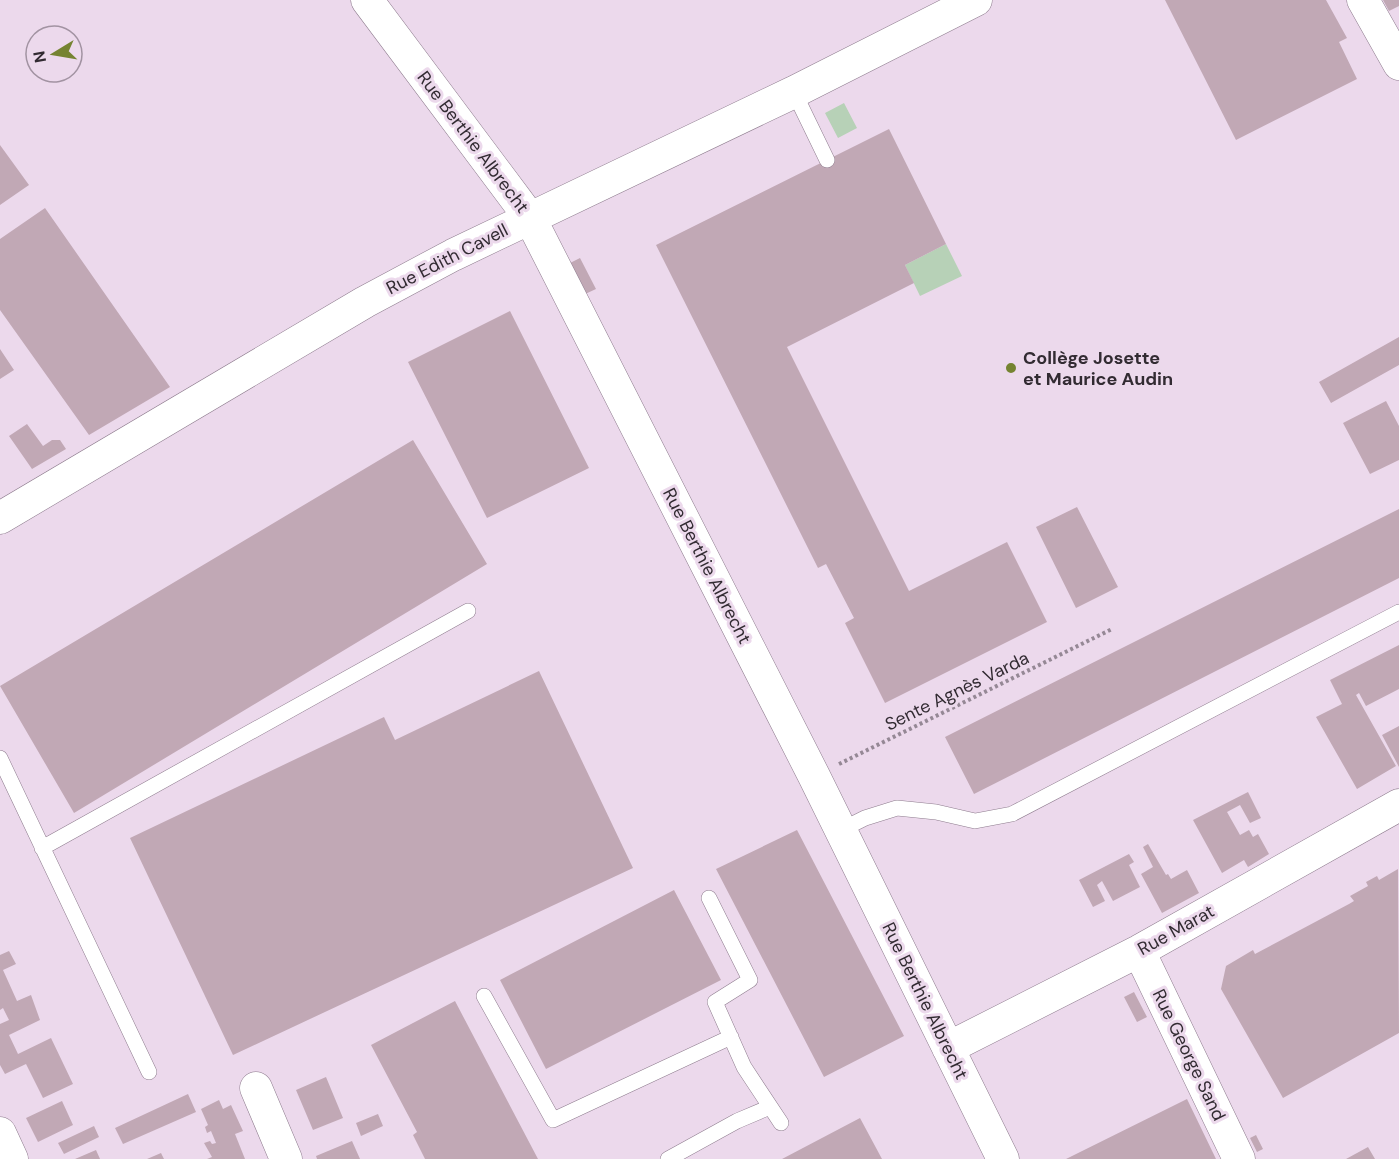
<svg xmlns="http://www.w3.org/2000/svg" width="1399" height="1159" font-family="'DM Sans',sans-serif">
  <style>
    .green { fill: #b7d1b7 }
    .building { fill: #c1a8b5 }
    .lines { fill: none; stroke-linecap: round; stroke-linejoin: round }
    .service-casing { stroke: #8e7c8e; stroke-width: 16 }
    .minor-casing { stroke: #8e7c8e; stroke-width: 33 }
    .path { stroke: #958895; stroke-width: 4; stroke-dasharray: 3 3; stroke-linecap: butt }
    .service { stroke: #fff; stroke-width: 15 }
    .minor { stroke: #fff; stroke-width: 32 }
    .poi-dot { fill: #758331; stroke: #ecd9ec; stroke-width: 2 }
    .labels { text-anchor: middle; stroke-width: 6; stroke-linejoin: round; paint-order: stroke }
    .street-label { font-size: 18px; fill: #322b32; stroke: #ecd9ec }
    .poi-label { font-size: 18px; font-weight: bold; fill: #322b32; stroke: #ecd9ec; text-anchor: start }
  </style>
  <rect width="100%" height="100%" fill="#ecd9ec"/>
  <!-- green -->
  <path class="green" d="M844,103L857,128L838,138L825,113Z
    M946,244L962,276L920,296L905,265Z"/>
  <!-- building -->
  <path class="building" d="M1165,0H1326L1347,38L1339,42L1357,79L1236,140Z
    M1383,0H1399V6L1389,11Z
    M889,129L946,244L905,265L914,283L787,347L909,591L1007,542L1047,622L885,703L845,623L854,618L826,564L818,568L656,245Z
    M0,145L29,185L0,205Z
    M45,208L170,387L89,435L0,310V239Z
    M580,258L596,289L583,295L568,264Z
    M510,311L589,468L487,518L408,362Z
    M1399,337V365L1331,403L1319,382Z
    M0,349L14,370L0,379Z
    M1386,401L1399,426V460L1370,474L1343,423Z
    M27,424L43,446L52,440H60L66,449L32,469L9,436Z
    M413,440L487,564L74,813L0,686Z
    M1077,507L1118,587L1076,608L1036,527Z
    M1399,509V578L974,794L945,737Z
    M1399,645V689L1366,706L1359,693L1356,695L1396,766L1357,789L1316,717L1342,704L1330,680Z
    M539,671L633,868L233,1055L130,838L384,717L395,740Z
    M1399,726V767L1382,735Z
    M1248,792L1261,818L1250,823L1240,805L1227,812L1240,835L1249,830L1253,837L1258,834L1269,854L1248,867L1244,860L1222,873L1193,820Z
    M797,830L904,1036L824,1077L716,869Z
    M1148,844L1166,875L1168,874L1171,879L1187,870L1199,893L1162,913L1141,874L1153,867L1143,847Z
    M1129,854L1134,862L1129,865L1140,887L1113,901L1102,881L1097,885L1105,901L1093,907L1079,880Z
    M1398,869L1399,1033L1283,1098L1221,989L1226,966L1253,950L1255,954L1349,904L1354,901L1350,896L1368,886L1366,882L1377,876L1379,880Z
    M674,890L721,980L546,1069L500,980Z
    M9,951L16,964L3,970L17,1001L31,995L40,1020L9,1035L18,1054L51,1038L73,1084L43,1098L26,1064L5,1074L0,1065V1024L9,1020L3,1008L0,1010V955Z
    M1134,992L1147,1017L1137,1022L1124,997Z
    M455,1001L538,1159H425L413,1135L417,1132L371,1045Z
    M326,1077L343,1118L313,1130L296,1090Z
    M188,1094L196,1112L123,1144L115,1128Z
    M1187,1099L1216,1159H1066Z
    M219,1100L223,1109L231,1105L243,1131L235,1134L245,1159H207L212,1157L204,1143L210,1141L212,1144L216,1143L211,1131L207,1133L205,1127L208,1125L201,1109Z
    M62,1101L73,1125L38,1142L26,1118Z
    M378,1114L383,1126L361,1136L356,1123Z
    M860,1118L882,1159H782Z
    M94,1126L99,1137L64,1154L58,1143Z
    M1256,1135L1263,1149L1257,1152L1250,1138Z
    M352,1141L360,1159H317L316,1156Z
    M1368,1147L1375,1159H1346Z
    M96,1150L100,1159H75Z
    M161,1153L164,1159H147Z"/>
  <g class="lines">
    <!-- service casing -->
    <g class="service-casing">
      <path id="service" d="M794,92L827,160
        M0,758L149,1072
        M841,830L865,818L897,808L936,812L975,821L1012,814L1399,612
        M42,848L468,611
        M709,898L750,980L715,1002L744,1067L781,1123
        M484,996L553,1120L731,1037
        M668,1159L737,1121L770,1107"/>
    </g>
    <!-- minor casing -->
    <g class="minor-casing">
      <path id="minor" d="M367,0L530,218L814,776L1003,1159
        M1363,0L1399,64
        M0,518L365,302L453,255L794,92L976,0
        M1139,951L1239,1159
        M948,1048L1139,951L1399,805
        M256,1088L286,1159
        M0,1133L12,1159"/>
    </g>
    <!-- path -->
    <path class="path" d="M839,764L1112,629"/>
    <!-- service -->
    <use href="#service" class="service"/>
    <!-- minor -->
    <use href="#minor" class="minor"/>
  </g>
  <!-- markers -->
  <circle class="poi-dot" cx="1011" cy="368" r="6"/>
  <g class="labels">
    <!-- street labels -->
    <g class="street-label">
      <text transform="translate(473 142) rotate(53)" y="6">Rue Berthie Albrecht</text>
      <text transform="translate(447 259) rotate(-27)" y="6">Rue Edith Cavell</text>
      <text transform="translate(707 566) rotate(63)" y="6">Rue Berthie Albrecht</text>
      <text transform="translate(957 691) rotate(-26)" y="6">Sente Agnès Varda</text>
      <text transform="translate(1176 930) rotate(-29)" y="6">Rue Marat</text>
      <text transform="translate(925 1001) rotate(64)" y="6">Rue Berthie Albrecht</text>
      <text transform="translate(1189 1055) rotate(64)" y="6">Rue George Sand</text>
    </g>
    <!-- poi labels -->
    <g class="poi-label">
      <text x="1023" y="364">Collège Josette<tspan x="1023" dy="21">et Maurice Audin</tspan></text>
    </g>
  </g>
  <!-- north arrow -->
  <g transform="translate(54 54) rotate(259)"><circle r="28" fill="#ecd9ec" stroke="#a293a2" stroke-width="1.5"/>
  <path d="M0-4.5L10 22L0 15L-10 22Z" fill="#758331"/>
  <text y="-9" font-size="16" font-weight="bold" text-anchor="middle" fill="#322b32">N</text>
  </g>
</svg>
